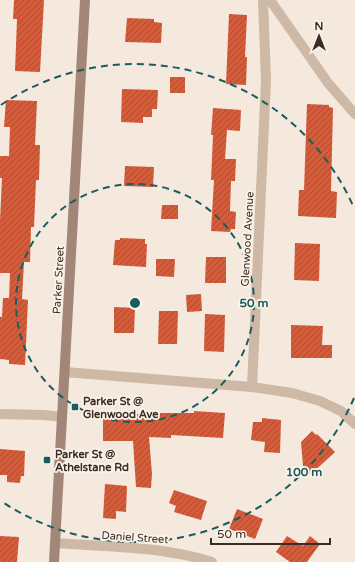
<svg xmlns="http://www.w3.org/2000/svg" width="355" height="562" font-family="'Varela Round',sans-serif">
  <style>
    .building { fill: url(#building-hatch) }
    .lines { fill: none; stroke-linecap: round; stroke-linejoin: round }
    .street { stroke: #ceb8a6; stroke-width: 10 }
    .secondary { stroke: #a28677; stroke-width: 10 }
    .ring { fill: none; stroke: #195d60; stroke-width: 2; stroke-dasharray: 7 5 }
    .poi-dot { fill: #195d60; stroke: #fcf3e9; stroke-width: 1.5 }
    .labels { text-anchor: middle; stroke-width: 3.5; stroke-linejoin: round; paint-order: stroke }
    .street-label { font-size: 11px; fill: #3a2d28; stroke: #fcf3e9 }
    .poi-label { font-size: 11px; font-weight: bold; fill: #3a2d28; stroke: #fcf3e9; text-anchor: start }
    .centre { fill: #195d60; stroke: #fcf3e9; stroke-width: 2 }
    .ring-label { font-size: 12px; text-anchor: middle; font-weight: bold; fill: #195d60; stroke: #fcf3e9; stroke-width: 3.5; stroke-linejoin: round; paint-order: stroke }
  </style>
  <defs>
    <pattern id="building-hatch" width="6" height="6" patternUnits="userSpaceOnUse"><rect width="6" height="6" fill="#d25d3d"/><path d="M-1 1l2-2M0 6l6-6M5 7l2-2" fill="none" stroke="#ab4d33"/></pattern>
  </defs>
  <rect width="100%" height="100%" fill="#f5e8dc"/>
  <!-- building -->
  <path class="building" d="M14,0H44L40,72L15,71L17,19H13Z
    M229,14L247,15L245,57H247L246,85L226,84Z
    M127,18L154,19V22L162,23L161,43L125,42Z
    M170,77H185V93H170Z
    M122,89L158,90L157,109H152V117H143V123L121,122Z
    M6,100L37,101L35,145H40L39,180H36L34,227H31L30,262H24L22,299L28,300L25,365L9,364V360L0,359V317H2L3,298H9L10,273H0V221L2,178H0V156H9L10,127H4Z
    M307,104L329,105V107L333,108L331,191L337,192L336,218L298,216L299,190H304Z
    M213,108L241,110L240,131L227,130L225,159H236L235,181H231L230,211L236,212L235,229H231L230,232L211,231L214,180H211L213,135H211Z
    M125,166L154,167L153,187L124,186Z
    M162,205H178V219H161Z
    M120,238L145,239V244H147L146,267L113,265L115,240H120Z
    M295,243L320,244L319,281L294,280Z
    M206,257H226V283H205Z
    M156,259H175L174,277L156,276Z
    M201,294L202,311L187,312L186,295Z
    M114,307L135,308L134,333H114Z
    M159,311H178L177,344H158Z
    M205,314L225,315L224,352L204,351Z
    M291,325L323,326L322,345H332V358H291Z
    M194,411L225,413L223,438L171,435V438L149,437L152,474L151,488L136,487L133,441H103V414H149V413H194Z
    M262,418L281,420L280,453L264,452L265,442L251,440L253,422H262Z
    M312,431L316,435L317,434L335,452L311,474L303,466L301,442Z
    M0,449L25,451L24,476H21L20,483L7,482V475H0Z
    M105,484L127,486L126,512L116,511V519L103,518Z
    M174,490L207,501L201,520L174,512L176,506L169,503Z
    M237,509L263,519L255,539L229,529Z
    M0,536L19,537L17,562H0Z
    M287,536L303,546L310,536L320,544L307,562H290L276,552Z"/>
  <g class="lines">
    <!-- street -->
    <path class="street" d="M270,0L328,83L355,114
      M65,372L252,387L266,80L263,0
      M252,387L292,393L320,401L341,411L355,424
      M0,414L44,415L62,417
      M55,543C108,547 161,546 212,562"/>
    <!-- secondary -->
    <path class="secondary" d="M54,562L85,0"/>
  </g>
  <!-- distance rings -->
  <g class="ring">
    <circle cx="135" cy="303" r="119"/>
    <path d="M354 398A239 239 0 0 1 1 501M1 105A239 239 0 0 1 354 208"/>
  </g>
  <!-- markers -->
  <g class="poi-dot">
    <rect x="71" y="403" width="8" height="8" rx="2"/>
    <rect x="43" y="456" width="8" height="8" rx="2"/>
  </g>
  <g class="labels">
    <!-- street labels -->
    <g class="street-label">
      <text transform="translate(247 239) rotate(-87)" y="4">Glenwood Avenue</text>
      <text transform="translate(58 280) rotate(-87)" y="4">Parker Street</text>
      <text transform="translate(135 537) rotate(4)" y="4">Daniel Street</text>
    </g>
    <!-- poi labels -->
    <g class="poi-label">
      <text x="83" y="405">Parker St @<tspan x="83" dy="13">Glenwood Ave</tspan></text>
      <text x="55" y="458">Parker St @<tspan x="55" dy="13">Athelstane Rd</tspan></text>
    </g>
  </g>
  <circle cx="135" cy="303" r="6" class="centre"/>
  <g class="ring-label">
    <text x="254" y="307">50 m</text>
    <text x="304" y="476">100 m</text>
  </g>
  <!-- north arrow -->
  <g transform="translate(319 36)" stroke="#fcf3e9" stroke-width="3" paint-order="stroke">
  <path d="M0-3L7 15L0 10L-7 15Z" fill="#3a2d28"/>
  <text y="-6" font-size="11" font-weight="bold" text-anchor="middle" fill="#3a2d28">N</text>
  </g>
  <!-- scale -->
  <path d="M211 538v6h119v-6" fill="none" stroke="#3a2d28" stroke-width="2"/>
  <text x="217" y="538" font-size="12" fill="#3a2d28" stroke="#fcf3e9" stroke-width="3" paint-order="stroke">50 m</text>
</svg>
